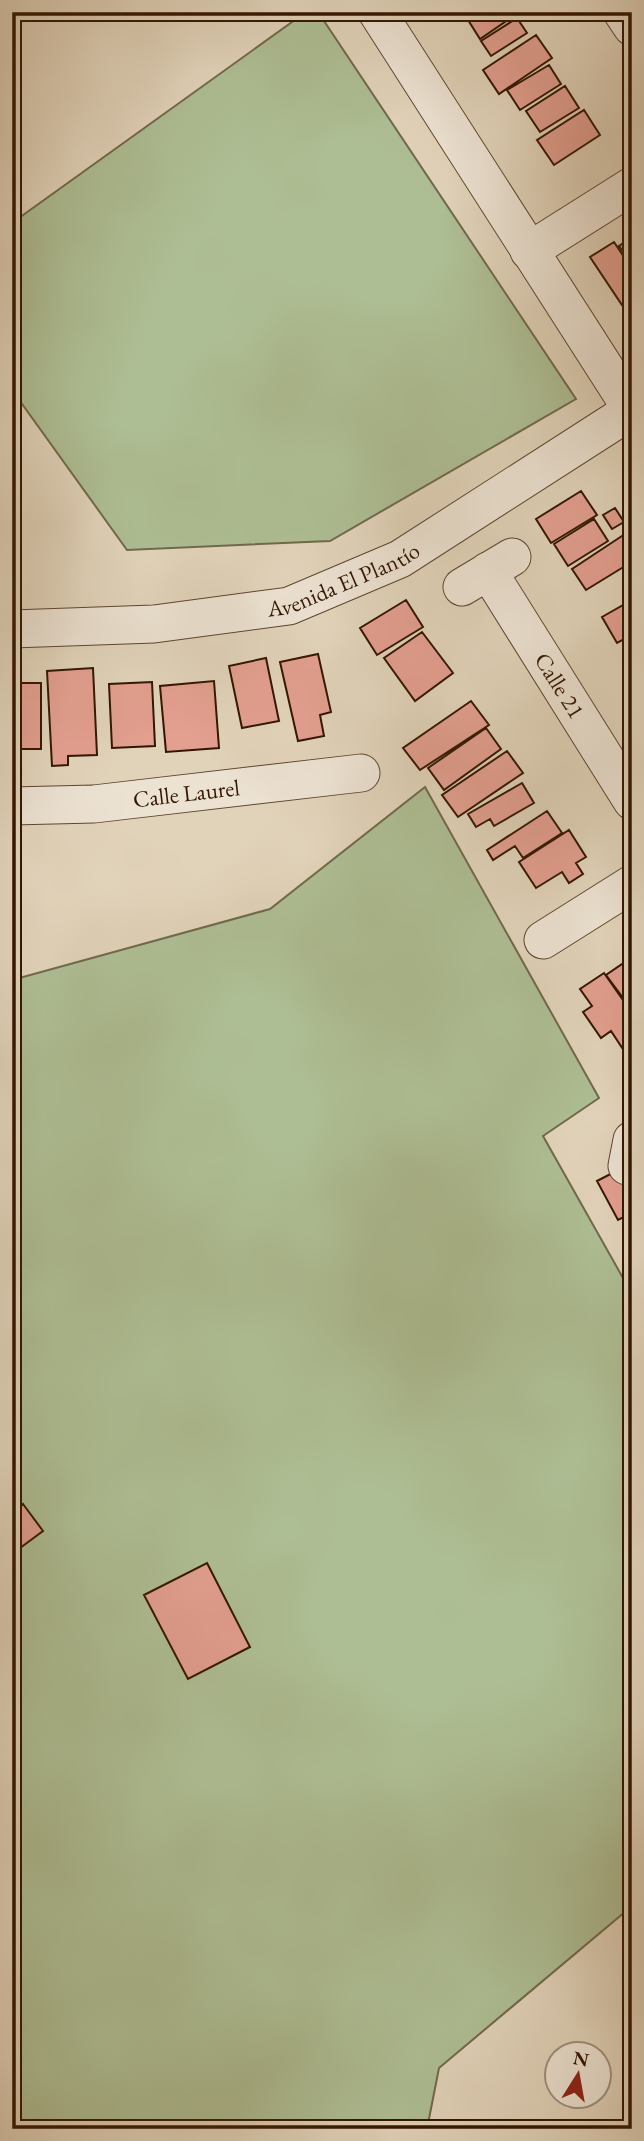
<svg xmlns="http://www.w3.org/2000/svg" width="644" height="2141" font-family="'EB Garamond',serif">
  <style>
    .green { fill: #aebe94; stroke: #706a4b; stroke-width: 2 }
    .building { fill: #e39f90; stroke: #331602; stroke-width: 2 }
    .lines { fill: none; stroke-linecap: round; stroke-linejoin: round }
    .minor-casing { stroke: #5e4530; stroke-width: 39 }
    .minor { stroke: #ece2d2; stroke-width: 37 }
    .labels { text-anchor: middle; stroke-width: 5; stroke-linejoin: round; paint-order: stroke }
    .street-label { font-size: 23px; fill: #331602; stroke: #ece2d2 }
  </style>
  <rect width="100%" height="100%" fill="#e1d3ba"/>
  <filter id="stains"><feTurbulence type="fractalNoise" baseFrequency=".00286" numOctaves="4"/><feColorMatrix values="0 0 0 0 .2 0 0 0 0 .09 0 0 0 0 .02 0 0 0 .5 -.17"/></filter>
  <radialGradient id="worn" r=".72"><stop offset=".6" stop-color="#630" stop-opacity="0"/><stop offset="1" stop-color="#630" stop-opacity=".3"/></radialGradient>
  <!-- green -->
  <path class="green" d="M306,12H318L576,399L330,541L127,550L12,390V223Z
    M425,787L599,1098L543,1136L632,1294V1906L439,2068L427,2129H12V980L270,909Z"/>
  <!-- building -->
  <path class="building" d="M463,12H513L515,15L480,39Z
    M517,18L527,33L491,56L481,41Z
    M536,35L552,58L499,94L483,70Z
    M549,65L561,84L520,110L507,90Z
    M565,86L579,108L540,132L526,111Z
    M584,110L600,135L554,165L537,140Z
    M632,237V264L619,246Z
    M614,242L632,269V298L622,305L590,257Z
    M581,491L597,515L551,543L536,519Z
    M615,508L624,522L612,529L603,515Z
    M594,519L608,541L568,566L554,544Z
    M631,530L632,566L630,563L586,590L572,569Z
    M406,600L423,627L377,655L360,628Z
    M632,600V635L617,643L602,617Z
    M422,632L453,673L415,701L384,658Z
    M318,654L331,712L320,715L324,736L298,741L280,662Z
    M266,658L279,721L242,728L229,666Z
    M93,668L97,755L68,756V765L52,766L47,671Z
    M214,681L219,748L166,752L160,686Z
    M152,682L155,746L112,748L109,684Z
    M12,683H41V749H12Z
    M471,701L489,725L420,770L403,748Z
    M486,728L501,749L444,790L428,768Z
    M507,751L523,773L458,817L442,795Z
    M522,783L534,803L494,826L490,819L476,827L468,814Z
    M547,811L562,833L523,858L515,846L493,860L487,850Z
    M569,830L586,857L576,863L583,874L569,883L562,872L536,888L519,862Z
    M12,834H15L18,931H12Z
    M628,960L632,966V1010L606,975Z
    M604,973L632,1013V1063L611,1031L601,1038L583,1012L592,1006L580,989Z
    M618,1170L632,1172V1213L618,1220L597,1181Z
    M23,1504L43,1531L16,1551L12,1547V1512Z
    M207,1563L250,1647L188,1679L144,1595Z"/>
  <g class="lines">
    <!-- minor casing -->
    <g class="minor-casing">
      <g id="minor">
        <path d="M377,12L632,410"/>
        <path d="M622,12L632,27"/>
        <path d="M529,251L632,186"/>
        <path id="s1" d="M488,571L632,801"/>
        <path d="M462,587L512,557"/>
        <path id="s2" d="M12,629L154,624L289,606L400,559L632,410"/>
        <path id="s3" d="M12,806L94,804L361,773"/>
        <path d="M543,940L632,884"/>
        <path d="M627,1166L632,1140"/>
      </g>
    </g>
    <!-- minor -->
    <use href="#minor" class="minor"/>
  </g>
  <g class="labels">
    <!-- street labels -->
    <g class="street-label">
      <text dy="8" stroke="none"><textPath href="#s2" startOffset="338">Avenida El Plantío</textPath></text>
      <text dy="8" stroke="none"><textPath href="#s1" startOffset="135">Calle 21</textPath></text>
      <text dy="8" stroke="none"><textPath href="#s3" startOffset="175">Calle Laurel</textPath></text>
    </g>
  </g>
  <!-- margin -->
  <rect width="644" height="2141" fill="none" stroke="#e1d3ba" stroke-width="42"/>
  <rect x="14" y="14" width="616" height="2113" fill="none" stroke="#331602" stroke-width="3.5"/>
  <rect x="21" y="21" width="602" height="2099" fill="none" stroke="#331602" stroke-width="2"/>
  <!-- north arrow -->
  <g transform="translate(578 2075) rotate(11)"><circle r="33" fill="#ece2d2" stroke="#a2907f" stroke-width="2"/>
  <path d="M0-5L12 26L0 18L-12 26Z" fill="#8f2418"/>
  <text y="-10" font-size="19" font-weight="bold" text-anchor="middle" fill="#331602">N</text>
  </g>
  <rect width="100%" height="100%" filter="url(#stains)"/>
  <rect width="100%" height="100%" fill="url(#worn)"/>
</svg>
